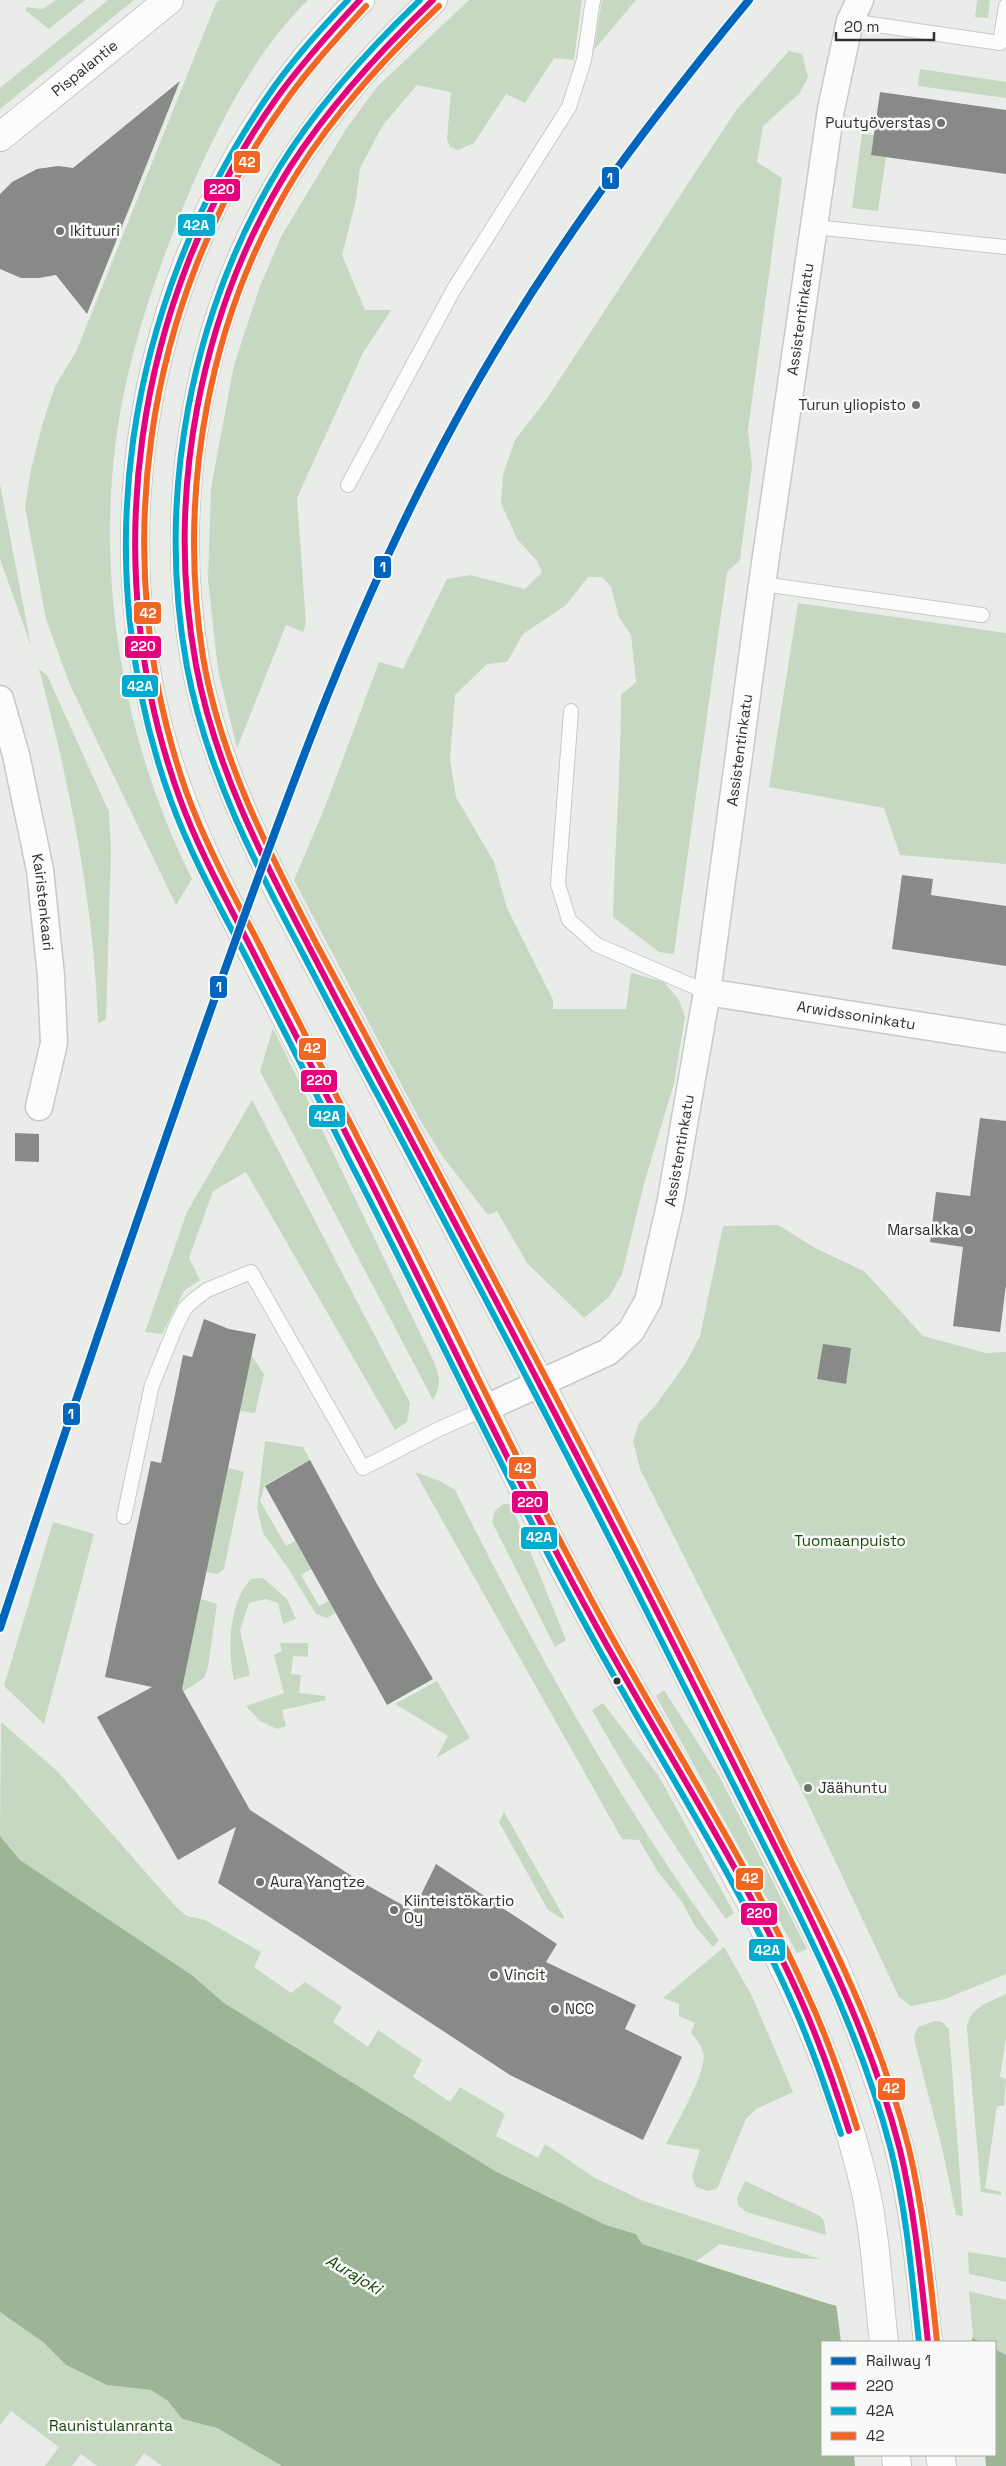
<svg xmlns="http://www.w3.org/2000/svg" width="1006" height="2466" font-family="'Space Grotesk',sans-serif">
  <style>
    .green { fill: #c6d8c1; fill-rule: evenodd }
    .water { fill: #9db497 }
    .pier { fill: #eaece9 }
    .building { fill: #888a87 }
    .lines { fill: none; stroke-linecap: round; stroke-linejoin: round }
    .service-casing { stroke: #c7c9c7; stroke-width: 16 }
    .minor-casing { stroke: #c7c9c7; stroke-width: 29 }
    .tertiary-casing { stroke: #c7c9c7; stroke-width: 30 }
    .primary-casing { stroke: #c7c9c7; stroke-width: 30 }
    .service { stroke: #fcfcfc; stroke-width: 14 }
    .minor { stroke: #fcfcfc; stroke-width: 26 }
    .tertiary { stroke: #fcfcfc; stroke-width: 28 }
    .primary { stroke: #fcfcfc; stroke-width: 28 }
    .bus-1-casing { stroke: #f7faf6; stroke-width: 10 }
    .bus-2-casing { stroke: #f7faf6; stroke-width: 10 }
    .bus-3-casing { stroke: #f7faf6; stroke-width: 10 }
    .bus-1 { stroke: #e5007d; stroke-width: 6 }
    .bus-2 { stroke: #00a9ce; stroke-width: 6 }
    .bus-3 { stroke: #f26522; stroke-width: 6 }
    .rail-1-casing { stroke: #f7faf6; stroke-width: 11 }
    .rail-1 { stroke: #0065bd; stroke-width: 8 }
    .poi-dot { fill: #70726f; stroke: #f7faf6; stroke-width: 2 }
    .bus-dot { fill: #2f302e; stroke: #f7faf6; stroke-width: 2 }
    .labels { text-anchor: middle; stroke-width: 5; stroke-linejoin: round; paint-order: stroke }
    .street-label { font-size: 15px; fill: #2f302e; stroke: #f7faf6 }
    .poi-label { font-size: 15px; fill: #2f302e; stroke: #f7faf6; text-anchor: start }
    .park-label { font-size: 15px; fill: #1a460c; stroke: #f7faf6 }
    .water-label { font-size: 16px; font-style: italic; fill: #174208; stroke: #f7faf6 }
    .line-badge { stroke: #f7faf6; stroke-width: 2 }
    .badge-label { font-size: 14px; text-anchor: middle; font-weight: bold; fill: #fff }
  </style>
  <rect width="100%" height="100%" fill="#eaece9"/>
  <!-- green -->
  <path class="green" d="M56,0H85L49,29L25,10L27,7L42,9Z
    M108,0H134L0,109V88Z
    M220,0H308C253,54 216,129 186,200C161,261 139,323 125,388C90,551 118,731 192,879L176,905L70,685L46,619L25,507L31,470L43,422L55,386L76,352L216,3Z
    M469,0H582L574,60L554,58L525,103L506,94L474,143L458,150L450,147L447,139L451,92L417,85L383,125L360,168L356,200L342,255L365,310H391L363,353L297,498L306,624L303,632L286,625L237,748L218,670L208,580L211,488L234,365L260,286L282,235L346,129L377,87Z
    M602,0H636L594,50Z
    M977,0H990L988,18L975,17Z
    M789,51L802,54L808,77L800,93L763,126L757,162L782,178L748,430L752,466L740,560L727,572L674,954L659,952L613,917C615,843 621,769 621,695L636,682L631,635L619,617L611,587L602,577H588L566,605L523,634L507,662L487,664L455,695L450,760L456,797L494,862L507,908L553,1000V1009H626L631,973L664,982L679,1000L685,1017L674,1083L644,1184L622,1274L609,1297L584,1318L527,1263L497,1211L488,1215L443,1157L420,1120L294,880L325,807L379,662L403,669L447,579L470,575L525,589L542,572L537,561L517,539L501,503L503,475L515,440L546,400L737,109Z
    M920,69L1006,82V98L918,86Z
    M862,134L874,135L871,155L886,157L878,211L852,208Z
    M0,484L31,646L0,559Z
    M798,603L1006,633V864L900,855L884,808L769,787Z
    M39,669L47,675L109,812L111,850L106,1019L98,1024C94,903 70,786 39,669Z
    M273,1028L433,1360C440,1375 442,1385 433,1400L260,1071Z
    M252,1100L410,1403L407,1422L395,1430L246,1172L213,1191L189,1258L200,1280L184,1291L162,1334L145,1332L187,1212Z
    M778,1225L817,1249L864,1271L923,1336L986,1353L1006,1352V1974L945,1999L911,2006L899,1997L805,1797L640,1469L633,1441L639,1423L655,1406L686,1363L700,1336L723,1226ZM823,1344L846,1384L817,1379Z
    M251,1355L264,1374L255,1413L240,1411Z
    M265,1441L303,1447L310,1460L265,1485L260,1501L286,1546L295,1541L311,1569L301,1575L319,1606L329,1601L335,1613L327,1618L316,1614L288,1568L263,1533L257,1508Z
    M228,1468L244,1472L224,1569L218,1574L206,1572Z
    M415,1472L440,1481L455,1490C533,1646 617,1799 719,1940L713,1947L695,1926L682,1902L658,1872L639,1840L622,1839Z
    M503,1504H511L566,1640L555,1647L492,1522L495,1511Z
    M53,1522L94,1534L44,1724L4,1686Z
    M263,1578L287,1599L296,1619L283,1624L278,1603L266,1599L249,1603L240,1630L250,1675L234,1680C227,1649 229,1602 251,1579Z
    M201,1599L217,1604L208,1667L204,1678L181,1693Z
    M280,1643H308V1657L293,1656L291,1674L301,1675L299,1693L325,1696L326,1700L282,1710L286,1726L277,1729L260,1721L246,1706L284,1693L274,1655L282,1651Z
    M437,1681L470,1738L436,1758L448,1736L395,1704Z
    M664,1690L719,1776L807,1949L797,1953L656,1696Z
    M603,1703L658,1775L734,1913L726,1919C677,1852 633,1783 592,1710Z
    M1,1722L57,1771L177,1908L187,1916L205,1920L261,1952L254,1967L291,1993L305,1982L342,2007L333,2022L368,2047L378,2030L422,2060L413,2077L450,2102L460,2087L505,2114L496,2136L538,2158L545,2144L595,2178L644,2201L820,2259L789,2258L720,2244L695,2262L642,2244L636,2234L606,2225L495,2171L224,2003L193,1976L20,1860L0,1836Z
    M504,1812L564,1917L563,1919L548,1910L499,1822Z
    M724,1947L752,1996L793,2092L756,2109L746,2119L717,2189L708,2191L696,2187L692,2176L700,2150L666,2144C675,2126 709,2069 703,2052C701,2045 695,2038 691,2032L695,2023L679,2016V2004L663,1998Z
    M1006,1994V2038L1000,2077L1006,2079L1004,2106H997L985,2188L1001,2192V2195L981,2192L967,2029C968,2008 989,2002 1006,1994Z
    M935,2021L942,2022L949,2029L963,2216L956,2215L943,2152L915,2043L914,2036L918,2027Z
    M745,2181L820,2216L824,2221L826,2235L746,2212L738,2205L737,2198Z
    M968,2252L1006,2258V2282L969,2274Z
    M969,2291L1006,2300V2355L995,2349V2342H981L973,2338Z
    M0,2312L43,2342L66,2365L107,2385L151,2390L168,2401L182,2419L217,2428L282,2466H162L144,2453L135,2466H97L81,2454L72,2466H45L59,2447L11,2411L0,2425Z"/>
  <!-- water -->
  <path class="water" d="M0,1836L20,1860L193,1976L224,2003L495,2171L606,2225L636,2234L642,2244L829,2304L973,2338L981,2342H822V2455H995V2349L1006,2355V2466H282L217,2428L182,2419L168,2401L151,2390L107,2385L66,2365L43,2342L0,2312Z"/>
  <!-- pier -->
  <path class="pier" d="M836,2303L972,2336V2342H841Z
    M854,2455H985L986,2466H855Z"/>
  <!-- building -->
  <path class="building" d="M180,81L87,314L56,275L39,278H21L0,269V194L12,182L37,169L58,166L73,168Z
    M880,92L1006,110V174L871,155Z
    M902,875L933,879L931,895L1006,906V966L892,949Z
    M980,1118L1006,1121V1285L1000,1332L953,1326L963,1247L930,1242L936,1192L970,1196Z
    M15,1133L39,1134V1162L15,1161Z
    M204,1319L229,1329L256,1334L182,1689L250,1810L358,1880L413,1911L436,1864L557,1944L546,1962L636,2005L625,2029L682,2057L643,2140L510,2075L218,1883L236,1827L178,1860L97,1717L152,1687L105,1677L151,1461L161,1463L183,1355L192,1357Z
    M823,1344L851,1348L846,1384L817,1379Z
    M310,1460L377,1584L433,1679L387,1705L265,1486Z"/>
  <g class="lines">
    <!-- service casing -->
    <g class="service-casing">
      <path id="service" d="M850,21L1000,43L1006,6
        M814,227L1006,247
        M348,485L454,289L569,107L584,60L593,0
        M762,584L982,615
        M571,711L558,884L569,920L597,945L707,992
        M124,1517L152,1385L176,1326L185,1308L195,1299L207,1290L251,1272L363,1468L437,1430L484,1409"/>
    </g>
    <!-- minor casing -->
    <g class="minor-casing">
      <g id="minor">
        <path id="s1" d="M0,699L16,755L40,870L51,976L54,1043L39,1107"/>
        <path id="s2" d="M707,992L1006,1039"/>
        <path id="s3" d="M484,1409L608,1352L631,1331L648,1301L670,1205L707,992L762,584L831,109L850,21L860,0"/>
      </g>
    </g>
    <!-- tertiary casing -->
    <g class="tertiary-casing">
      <g id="tertiary">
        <path id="s4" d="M0,137L169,0"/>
      </g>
    </g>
    <!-- primary casing -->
    <g class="primary-casing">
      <path id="primary" d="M360,0C171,184 92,471 158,726C180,812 218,885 258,963C282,1009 305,1055 329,1101C373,1185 416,1270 458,1355C498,1436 536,1518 580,1597C621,1672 664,1747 707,1822C772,1938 835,2057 865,2188C876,2238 878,2291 884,2342
        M433,0C378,51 327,109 287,172C198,314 167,497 195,661C210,744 243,816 279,891L588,1474L834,1965C859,2024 882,2084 899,2147C915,2211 921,2277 928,2342
        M896,2455L897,2466
        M940,2455L942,2466"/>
    </g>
    <!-- service -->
    <use href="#service" class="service"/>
    <!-- minor -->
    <use href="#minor" class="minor"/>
    <!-- tertiary -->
    <use href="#tertiary" class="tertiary"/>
    <!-- primary -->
    <use href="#primary" class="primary"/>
    <!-- bus-1 casing -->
    <g class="bus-1-casing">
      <path id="bus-1" d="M360,0C330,32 301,64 276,99C133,300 95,567 180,799C199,851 226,899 251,948C287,1019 323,1089 359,1159C438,1314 511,1472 595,1624C663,1748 742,1868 800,1998C819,2041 835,2086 849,2131
        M433,0C380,51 330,105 290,167C199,312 165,497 196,665C214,763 260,854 306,941C334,995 362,1048 391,1102C492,1293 593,1484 690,1677C721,1739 752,1801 783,1862C829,1955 874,2048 900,2150C915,2213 921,2278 928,2342"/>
    </g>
    <!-- bus-2 casing -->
    <g class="bus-2-casing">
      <path id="bus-2" d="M348,0C318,32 289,64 265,100C125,307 85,564 171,801C190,853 217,902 243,951C279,1021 315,1091 350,1162C430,1316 503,1474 586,1626C654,1751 733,1871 791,2000C811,2044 826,2089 841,2134
        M420,0C368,50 317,106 279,168C190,315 156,498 187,667C206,769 255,864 303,954C329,1004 355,1054 382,1103C483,1294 584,1485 680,1678C711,1740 742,1801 773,1863C820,1956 865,2049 891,2150C907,2213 912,2278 919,2342"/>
    </g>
    <!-- bus-3 casing -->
    <g class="bus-3-casing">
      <path id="bus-3" d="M366,6C337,38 308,69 283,105C142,302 106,562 186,791C205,843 231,891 257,940C293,1010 328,1080 364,1150C445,1307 519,1468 604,1623C672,1747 751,1867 808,1996C828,2039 843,2083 857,2128
        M439,6C386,57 336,111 297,173C208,316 177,492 203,657C220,759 270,854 317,945C346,998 374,1051 402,1104C503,1295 603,1485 700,1678C731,1739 762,1801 792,1863C839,1955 884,2048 909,2149C924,2212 930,2277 937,2341"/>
    </g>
    <!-- bus-1 -->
    <use href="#bus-1" class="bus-1"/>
    <!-- bus-2 -->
    <use href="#bus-2" class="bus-2"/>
    <!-- bus-3 -->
    <use href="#bus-3" class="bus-3"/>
    <!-- rail-1 casing -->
    <g class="rail-1-casing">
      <path id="rail-1" d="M0,1628C72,1410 146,1192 223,975C290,788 358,599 454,424C536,272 639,133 749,0"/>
    </g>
    <!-- rail-1 -->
    <use href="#rail-1" class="rail-1"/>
  </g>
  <!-- markers -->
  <g class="poi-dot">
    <circle cx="941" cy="123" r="5"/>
    <circle cx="60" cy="231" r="5"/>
    <circle cx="916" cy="405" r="5"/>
    <circle cx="969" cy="1230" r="5"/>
    <circle cx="808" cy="1788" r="5"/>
    <circle cx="260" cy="1882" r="5"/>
    <circle cx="394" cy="1910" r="5"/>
    <circle cx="494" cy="1975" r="5"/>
    <circle cx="555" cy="2009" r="5"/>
  </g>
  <circle class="bus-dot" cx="617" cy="1681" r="4.5"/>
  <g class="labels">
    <!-- street labels -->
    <g class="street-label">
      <text dy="5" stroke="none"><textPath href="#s4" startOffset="109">Pispalantie</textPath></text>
      <text dy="5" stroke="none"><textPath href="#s3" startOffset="1196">Assistentinkatu</textPath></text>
      <text dy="5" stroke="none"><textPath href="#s3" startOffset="761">Assistentinkatu</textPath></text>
      <text dy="5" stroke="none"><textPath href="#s1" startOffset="208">Kairistenkaari</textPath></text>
      <text dy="5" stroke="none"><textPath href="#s2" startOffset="151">Arwidssoninkatu</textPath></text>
      <text dy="5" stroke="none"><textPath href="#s3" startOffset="356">Assistentinkatu</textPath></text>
    </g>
    <!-- poi labels -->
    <g class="poi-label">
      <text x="931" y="128" text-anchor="end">Puutyöverstas</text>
      <text x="70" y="236">Ikituuri</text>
      <text x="906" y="410" text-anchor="end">Turun yliopisto</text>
      <text x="959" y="1235" text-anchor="end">Marsalkka</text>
      <text x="818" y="1793">Jäähuntu</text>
      <text x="270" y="1887">Aura Yangtze</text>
      <text x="404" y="1906">Kiinteistökartio<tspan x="404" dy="17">Oy</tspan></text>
      <text x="504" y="1980">Vincit</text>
      <text x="565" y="2014">NCC</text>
    </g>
    <!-- park labels -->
    <g class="park-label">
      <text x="850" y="1546">Tuomaanpuisto</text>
      <text x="111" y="2431">Raunistulanranta</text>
    </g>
    <!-- water labels -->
    <g class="water-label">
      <text transform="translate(354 2274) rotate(31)" y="6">Aurajoki</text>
    </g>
  </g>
  <g class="line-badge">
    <rect x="233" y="150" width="28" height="24" rx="5" fill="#f26522"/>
    <rect x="601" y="166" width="19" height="24" rx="5" fill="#0065bd"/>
    <rect x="203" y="178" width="38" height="24" rx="5" fill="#e5007d"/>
    <rect x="177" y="213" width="39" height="24" rx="5" fill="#00a9ce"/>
    <rect x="373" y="555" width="19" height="24" rx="5" fill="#0065bd"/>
    <rect x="133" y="601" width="29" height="24" rx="5" fill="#f26522"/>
    <rect x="124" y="635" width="38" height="24" rx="5" fill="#e5007d"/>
    <rect x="121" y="674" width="38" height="24" rx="5" fill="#00a9ce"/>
    <rect x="209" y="975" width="19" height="24" rx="5" fill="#0065bd"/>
    <rect x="298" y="1037" width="29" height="24" rx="5" fill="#f26522"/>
    <rect x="300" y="1069" width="38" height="24" rx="5" fill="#e5007d"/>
    <rect x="308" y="1104" width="38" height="24" rx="5" fill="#00a9ce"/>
    <rect x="62" y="1402" width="19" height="24" rx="5" fill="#0065bd"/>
    <rect x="508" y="1456" width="29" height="24" rx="5" fill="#f26522"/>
    <rect x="511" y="1490" width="38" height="24" rx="5" fill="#e5007d"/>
    <rect x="520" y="1526" width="38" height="24" rx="5" fill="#00a9ce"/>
    <rect x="735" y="1867" width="29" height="24" rx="5" fill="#f26522"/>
    <rect x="740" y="1902" width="38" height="24" rx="5" fill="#e5007d"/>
    <rect x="748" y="1938" width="38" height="24" rx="5" fill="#00a9ce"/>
    <rect x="877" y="2077" width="29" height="24" rx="5" fill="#f26522"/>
  </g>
  <g class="badge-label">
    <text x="247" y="167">42</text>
    <text x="610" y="183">1</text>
    <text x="222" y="194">220</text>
    <text x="196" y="230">42A</text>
    <text x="383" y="572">1</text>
    <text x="148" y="618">42</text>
    <text x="143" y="651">220</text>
    <text x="140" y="691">42A</text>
    <text x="219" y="992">1</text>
    <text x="312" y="1053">42</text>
    <text x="319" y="1085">220</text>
    <text x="327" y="1121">42A</text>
    <text x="71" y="1419">1</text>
    <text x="523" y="1473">42</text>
    <text x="530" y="1507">220</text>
    <text x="539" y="1542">42A</text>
    <text x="750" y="1883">42</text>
    <text x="759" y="1918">220</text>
    <text x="767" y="1955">42A</text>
    <text x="891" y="2093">42</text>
  </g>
  <!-- legend -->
  <rect x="821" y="2341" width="175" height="115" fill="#f7faf6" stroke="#a7a9a6"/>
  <rect x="831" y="2357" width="25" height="8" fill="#0065bd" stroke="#a7a9a6"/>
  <text x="866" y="2366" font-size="15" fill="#2f302e">Railway 1</text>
  <rect x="831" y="2382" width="25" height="8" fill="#e5007d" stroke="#a7a9a6"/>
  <text x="866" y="2391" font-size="15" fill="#2f302e">220</text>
  <rect x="831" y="2407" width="25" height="8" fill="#00a9ce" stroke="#a7a9a6"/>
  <text x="866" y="2416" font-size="15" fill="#2f302e">42A</text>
  <rect x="831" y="2432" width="25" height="8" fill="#f26522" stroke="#a7a9a6"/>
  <text x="866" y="2441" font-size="15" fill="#2f302e">42</text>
  <!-- scale -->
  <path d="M836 32v8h98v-8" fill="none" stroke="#2f302e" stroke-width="2.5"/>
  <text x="844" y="32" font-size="15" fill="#2f302e" stroke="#f7faf6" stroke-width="4" paint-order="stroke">20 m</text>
</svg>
